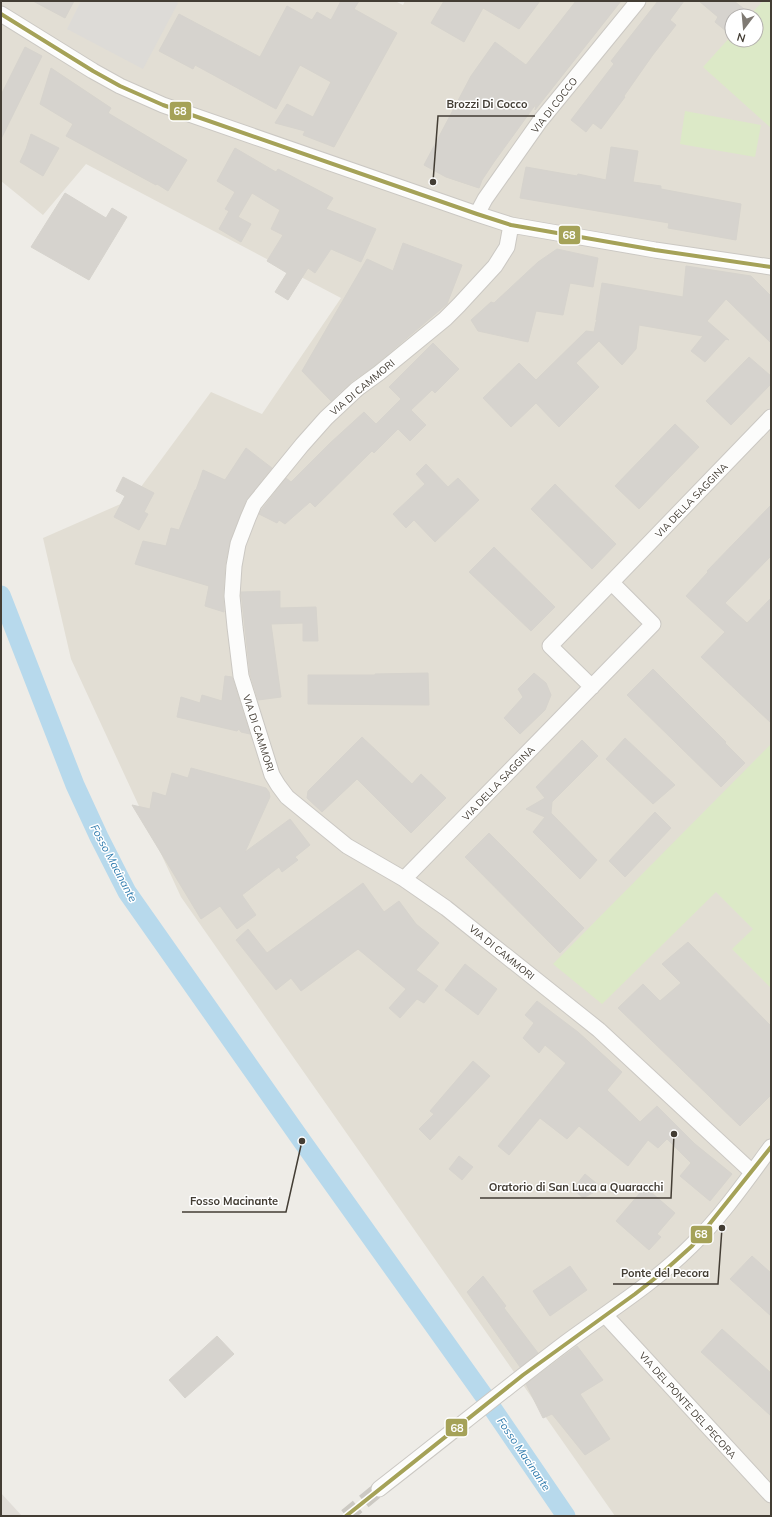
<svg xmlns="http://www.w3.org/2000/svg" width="772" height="1517" font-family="Mulish,sans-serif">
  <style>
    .residential { fill: #e2ded4; fill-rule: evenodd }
    .industrial { fill: #e1ddd8 }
    .green { fill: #dce9c7 }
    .parking { fill: #dddbd7 }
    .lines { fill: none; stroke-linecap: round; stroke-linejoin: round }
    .canal { stroke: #b7d9ec; stroke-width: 19 }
    .building { fill: #d6d3ce; stroke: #d6d3cd }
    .street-tunnel { stroke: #ccc9c3; stroke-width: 15; stroke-dasharray: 15 8; stroke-linecap: butt }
    .street-casing { stroke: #cbc8c3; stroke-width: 17 }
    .street { stroke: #fcfcfb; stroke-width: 15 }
    .bus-1-casing { stroke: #fff; stroke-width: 7 }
    .bus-1 { stroke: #a5a258; stroke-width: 4 }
    .labels { text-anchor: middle; stroke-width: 3; stroke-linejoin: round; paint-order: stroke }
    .street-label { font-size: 10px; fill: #433d34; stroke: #fff }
    .water-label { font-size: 11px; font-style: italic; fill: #2f7bad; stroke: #fff }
    .leader { fill: none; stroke: #433d34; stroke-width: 1.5 }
    .callout-dot { fill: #433d34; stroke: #fff; stroke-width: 1.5 }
    .callout-label { font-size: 11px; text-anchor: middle; font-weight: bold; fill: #433d34; stroke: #fff; stroke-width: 3; stroke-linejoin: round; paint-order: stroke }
    .line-badge { stroke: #fff; stroke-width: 1.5 }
    .badge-label { font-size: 11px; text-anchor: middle; font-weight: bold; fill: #fff }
  </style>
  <rect width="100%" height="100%" fill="#eeece7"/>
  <!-- residential -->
  <path class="residential" d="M1,1H395L403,5L405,1H771V1516H615L181,897L71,659L43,538L132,499L211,392L262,414L341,298L86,164L43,215L1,181ZM732,16H756V40H732Z"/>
  <!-- industrial -->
  <path class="industrial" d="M1,1493L22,1516H1Z"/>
  <!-- green -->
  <path class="green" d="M763,1H771V128L703,67L732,35V40H756V16H749Z
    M685,111L761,125L755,157L680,144Z
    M771,744V988L732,949L753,929L716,892L602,1004L553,964Z"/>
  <!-- parking -->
  <path class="parking" d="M81,1H174L178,3L143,69L67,29Z"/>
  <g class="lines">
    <!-- canal -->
    <path class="canal" d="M1,595L75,785L99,837L127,892L302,1141L484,1396L566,1516"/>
  </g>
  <!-- building -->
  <path class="building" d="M33,1H74L65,18Z
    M341,1H359L354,9L397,33L334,147L303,135L305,131L275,123L287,104L313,117L331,82L300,65L276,109L195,65L193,69L159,51L179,14L260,57L287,6L312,20L317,12L331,20Z
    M444,1H540L519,29L483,8L464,42L431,23Z
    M576,1H621L535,110L536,104L494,162L482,180L479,188L446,177L424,165L471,76L495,42L526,65Z
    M658,1H684L670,20L676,25L652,56L624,96L625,97L601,129L593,123L586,132L571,120L614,64L611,61Z
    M699,1H734L753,16H732V36L715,22L718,17Z
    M25,47L42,56L1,139V95Z
    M51,68L111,108L108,113L187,160L168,191L157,184L156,185L66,136L73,124L40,104Z
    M31,134L59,148L43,176L20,162L26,149Z
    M611,147L638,151L633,182L661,186V189L741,204L736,240L668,228L669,223L520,198L526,167L577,176L578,174L606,180Z
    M235,148L276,172L278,169L333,198L326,209L376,229L361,262L331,249L315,273L308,268L288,300L275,292L287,273L267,261L283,235L271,229L280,210L252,193L238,217L251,224L241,242L219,229L229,211L225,209L235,192L217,181Z
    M65,193L106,218L112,208L127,217L89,280L31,247Z
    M403,243L462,265L447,304L374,366L351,382L331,401L302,371L367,259L393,271Z
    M557,249L598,258L593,287L570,283L563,315L536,311L528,342L478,331L471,320L491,302L494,303L538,262Z
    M686,266L751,276L771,296V343L726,299L707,321L729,340L726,339L705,362L691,351L703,336L639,325L636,349L622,365L599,341L576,363L599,387L559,427L536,403L511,427L483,398L519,363L536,380L586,331L594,332L596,322L597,320H596L602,283L683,297Z
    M433,343L459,369L435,393L432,390L411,410L426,425L410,441L398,429L374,453L372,451L315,507L310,502L285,524L279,520L277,523L259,514L262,509L286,478L291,482L329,444L364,412L376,424L401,399L389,387Z
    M749,357L771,376V384L731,425L706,401Z
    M675,424L699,447L639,509L615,486Z
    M246,448L272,468L246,500L230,541L225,565L223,595L224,612L205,606L209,586L135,564L143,541L166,546L171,528L179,530L195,490H196L203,470L225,480Z
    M426,464L448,487L458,478L479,500L435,542L414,520L406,528L393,514L425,484L416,474Z
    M123,477L154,493L144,512L148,514L139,530L114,517L125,496L116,491Z
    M555,484L616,544L592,569L531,509Z
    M771,505V556L725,603L747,623L771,598V723L701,657L725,632L686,596L708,572L707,571Z
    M494,547L555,607L531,631L469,572Z
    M280,591V608L316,607L318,641H303V623L271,624L281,697L258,700L250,674L241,592Z
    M653,669L726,742L725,743L745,763L721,787L627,695Z
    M428,673L429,705L308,704V675H375V674Z
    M534,673L546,683L551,695L545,710L520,734L504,718L523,697L518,689Z
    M225,676L232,677L250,734L241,732L239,729L237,731L177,717L181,697L200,703L202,695L222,701Z
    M362,737L412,784L421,774L446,798L411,833L357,779L322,812L307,798L308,791Z
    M625,738L675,785L653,804L606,759Z
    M582,740L598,756L552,802L551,813L597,860L580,879L533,832L545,817L526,809L545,798L536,787Z
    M191,768L266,788L269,792L270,797L245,852L290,819L310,845L295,857L298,860L282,872L279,867L242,895L256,915L237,929L220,906L201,919L132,805L150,809L153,792L166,796L172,773L188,778Z
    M655,812L671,828L625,877L609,861Z
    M489,833L584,928L560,953L465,857Z
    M363,883L384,912L399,901L416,924L439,943L416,970L438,986L424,1003L417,999L400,1018L389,1008L406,989L358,949L301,991L291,978L276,990L236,940L248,929L267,953Z
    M688,942L771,1026V1095L740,1126L618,1008L643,984L660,1001L681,983L662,964Z
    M465,964L497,989L478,1015L445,990Z
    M537,1001L578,1032L622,1072L607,1090L640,1122L657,1106L695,1144L732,1174L710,1201L680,1176L691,1163L667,1139L658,1148L648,1140L628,1166L579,1126L567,1139L540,1118L509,1155L498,1146L566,1063L545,1045L539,1053L523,1038L534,1023L525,1015Z
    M473,1061L490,1076L430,1140L419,1129L434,1114L430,1111Z
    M459,1156L473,1167L462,1180L449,1169Z
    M585,1174L602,1188L583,1198L573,1189Z
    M645,1187L675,1213L657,1234L661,1237L649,1250L616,1221Z
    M752,1256L771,1273V1316L730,1279Z
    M570,1266L587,1290L550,1316L533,1291Z
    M483,1276L506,1306L504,1308L538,1353L520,1367L467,1292Z
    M722,1329L771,1373V1416L701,1352Z
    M217,1336L234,1354L185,1398L169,1380Z
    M577,1346L603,1380L580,1394L610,1439L585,1455L552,1414L543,1418L526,1384Z"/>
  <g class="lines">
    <!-- street-tunnel -->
    <path class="street-tunnel" d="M346,1516L379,1489"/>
    <!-- street casing -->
    <g class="street-casing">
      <path id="street" d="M1,14L93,71L120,86L163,105L477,214L511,225L655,250L771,267
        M477,214L485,199L540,121L638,1
        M511,225L507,247L495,266L459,305L445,319L379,373L357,389L326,418L302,445L254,504L248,518L238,544L234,566L232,596L235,627L241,676L272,775L278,785L287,797L347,846L404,879L446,908L599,1030L752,1172
        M592,687L550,646L771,417
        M404,879L653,624L612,583
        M605,1315L771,1495
        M379,1489C441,1441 502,1391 564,1344C607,1312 653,1284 691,1246C721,1217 746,1181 771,1147"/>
    </g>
    <!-- street -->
    <use href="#street" class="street"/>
    <!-- bus-1 casing -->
    <g class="bus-1-casing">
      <path id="bus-1" d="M1,14L93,71L120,86L163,105L477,214L511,225L655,250L771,267
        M346,1516L523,1375L635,1294L663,1272L692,1246L771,1147"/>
    </g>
    <!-- bus-1 -->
    <use href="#bus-1" class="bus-1"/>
  </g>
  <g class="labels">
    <!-- street labels -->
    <g class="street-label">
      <text transform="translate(554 105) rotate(-52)" y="4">VIA DI COCCO</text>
      <text transform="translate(362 387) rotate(-40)" y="4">VIA DI CAMMORI</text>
      <text transform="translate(691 500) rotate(-46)" y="4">VIA DELLA SAGGINA</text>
      <text transform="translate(259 733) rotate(72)" y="4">VIA DI CAMMORI</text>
      <text transform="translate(498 783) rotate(-46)" y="4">VIA DELLA SAGGINA</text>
      <text transform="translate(502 952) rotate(39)" y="4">VIA DI CAMMORI</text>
      <text transform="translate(688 1405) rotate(48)" y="4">VIA DEL PONTE DEL PECORA</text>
    </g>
    <!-- water labels -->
    <g class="water-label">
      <text transform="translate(114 863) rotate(62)" y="4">Fosso Macinante</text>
      <text transform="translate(524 1454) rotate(56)" y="4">Fosso Macinante</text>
    </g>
  </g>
  <!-- callouts -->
  <path class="leader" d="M433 182L438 116H535M674 1134L671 1198H480M302 1141L286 1212H182M722 1228L718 1284H613"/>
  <g class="callout-dot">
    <circle cx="433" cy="182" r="4"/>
    <circle cx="674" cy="1134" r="4"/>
    <circle cx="302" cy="1141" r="4"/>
    <circle cx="722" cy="1228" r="4"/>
  </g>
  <g class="callout-label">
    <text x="487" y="108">Brozzi Di Cocco</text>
    <text x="576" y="1191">Oratorio di San Luca a Quaracchi</text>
    <text x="234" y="1205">Fosso Macinante</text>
    <text x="665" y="1277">Ponte del Pecora</text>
  </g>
  <g class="line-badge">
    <rect x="169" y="101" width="23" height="20" rx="4" fill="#a5a258"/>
    <rect x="558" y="225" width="23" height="20" rx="4" fill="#a5a258"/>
    <rect x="690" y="1225" width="23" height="19" rx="4" fill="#a5a258"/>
    <rect x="445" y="1418" width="23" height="19" rx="4" fill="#a5a258"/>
  </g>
  <g class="badge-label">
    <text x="180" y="115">68</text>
    <text x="569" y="239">68</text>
    <text x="701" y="1238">68</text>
    <text x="457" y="1432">68</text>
  </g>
  <!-- border -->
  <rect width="772" height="1517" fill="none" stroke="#433d34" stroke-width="4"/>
  <!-- north arrow -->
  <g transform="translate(744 28) rotate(196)"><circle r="19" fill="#ffffff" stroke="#b4b1ae"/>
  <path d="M0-3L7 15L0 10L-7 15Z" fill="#7f7a73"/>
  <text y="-6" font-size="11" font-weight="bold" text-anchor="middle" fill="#433d34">N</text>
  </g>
</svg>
